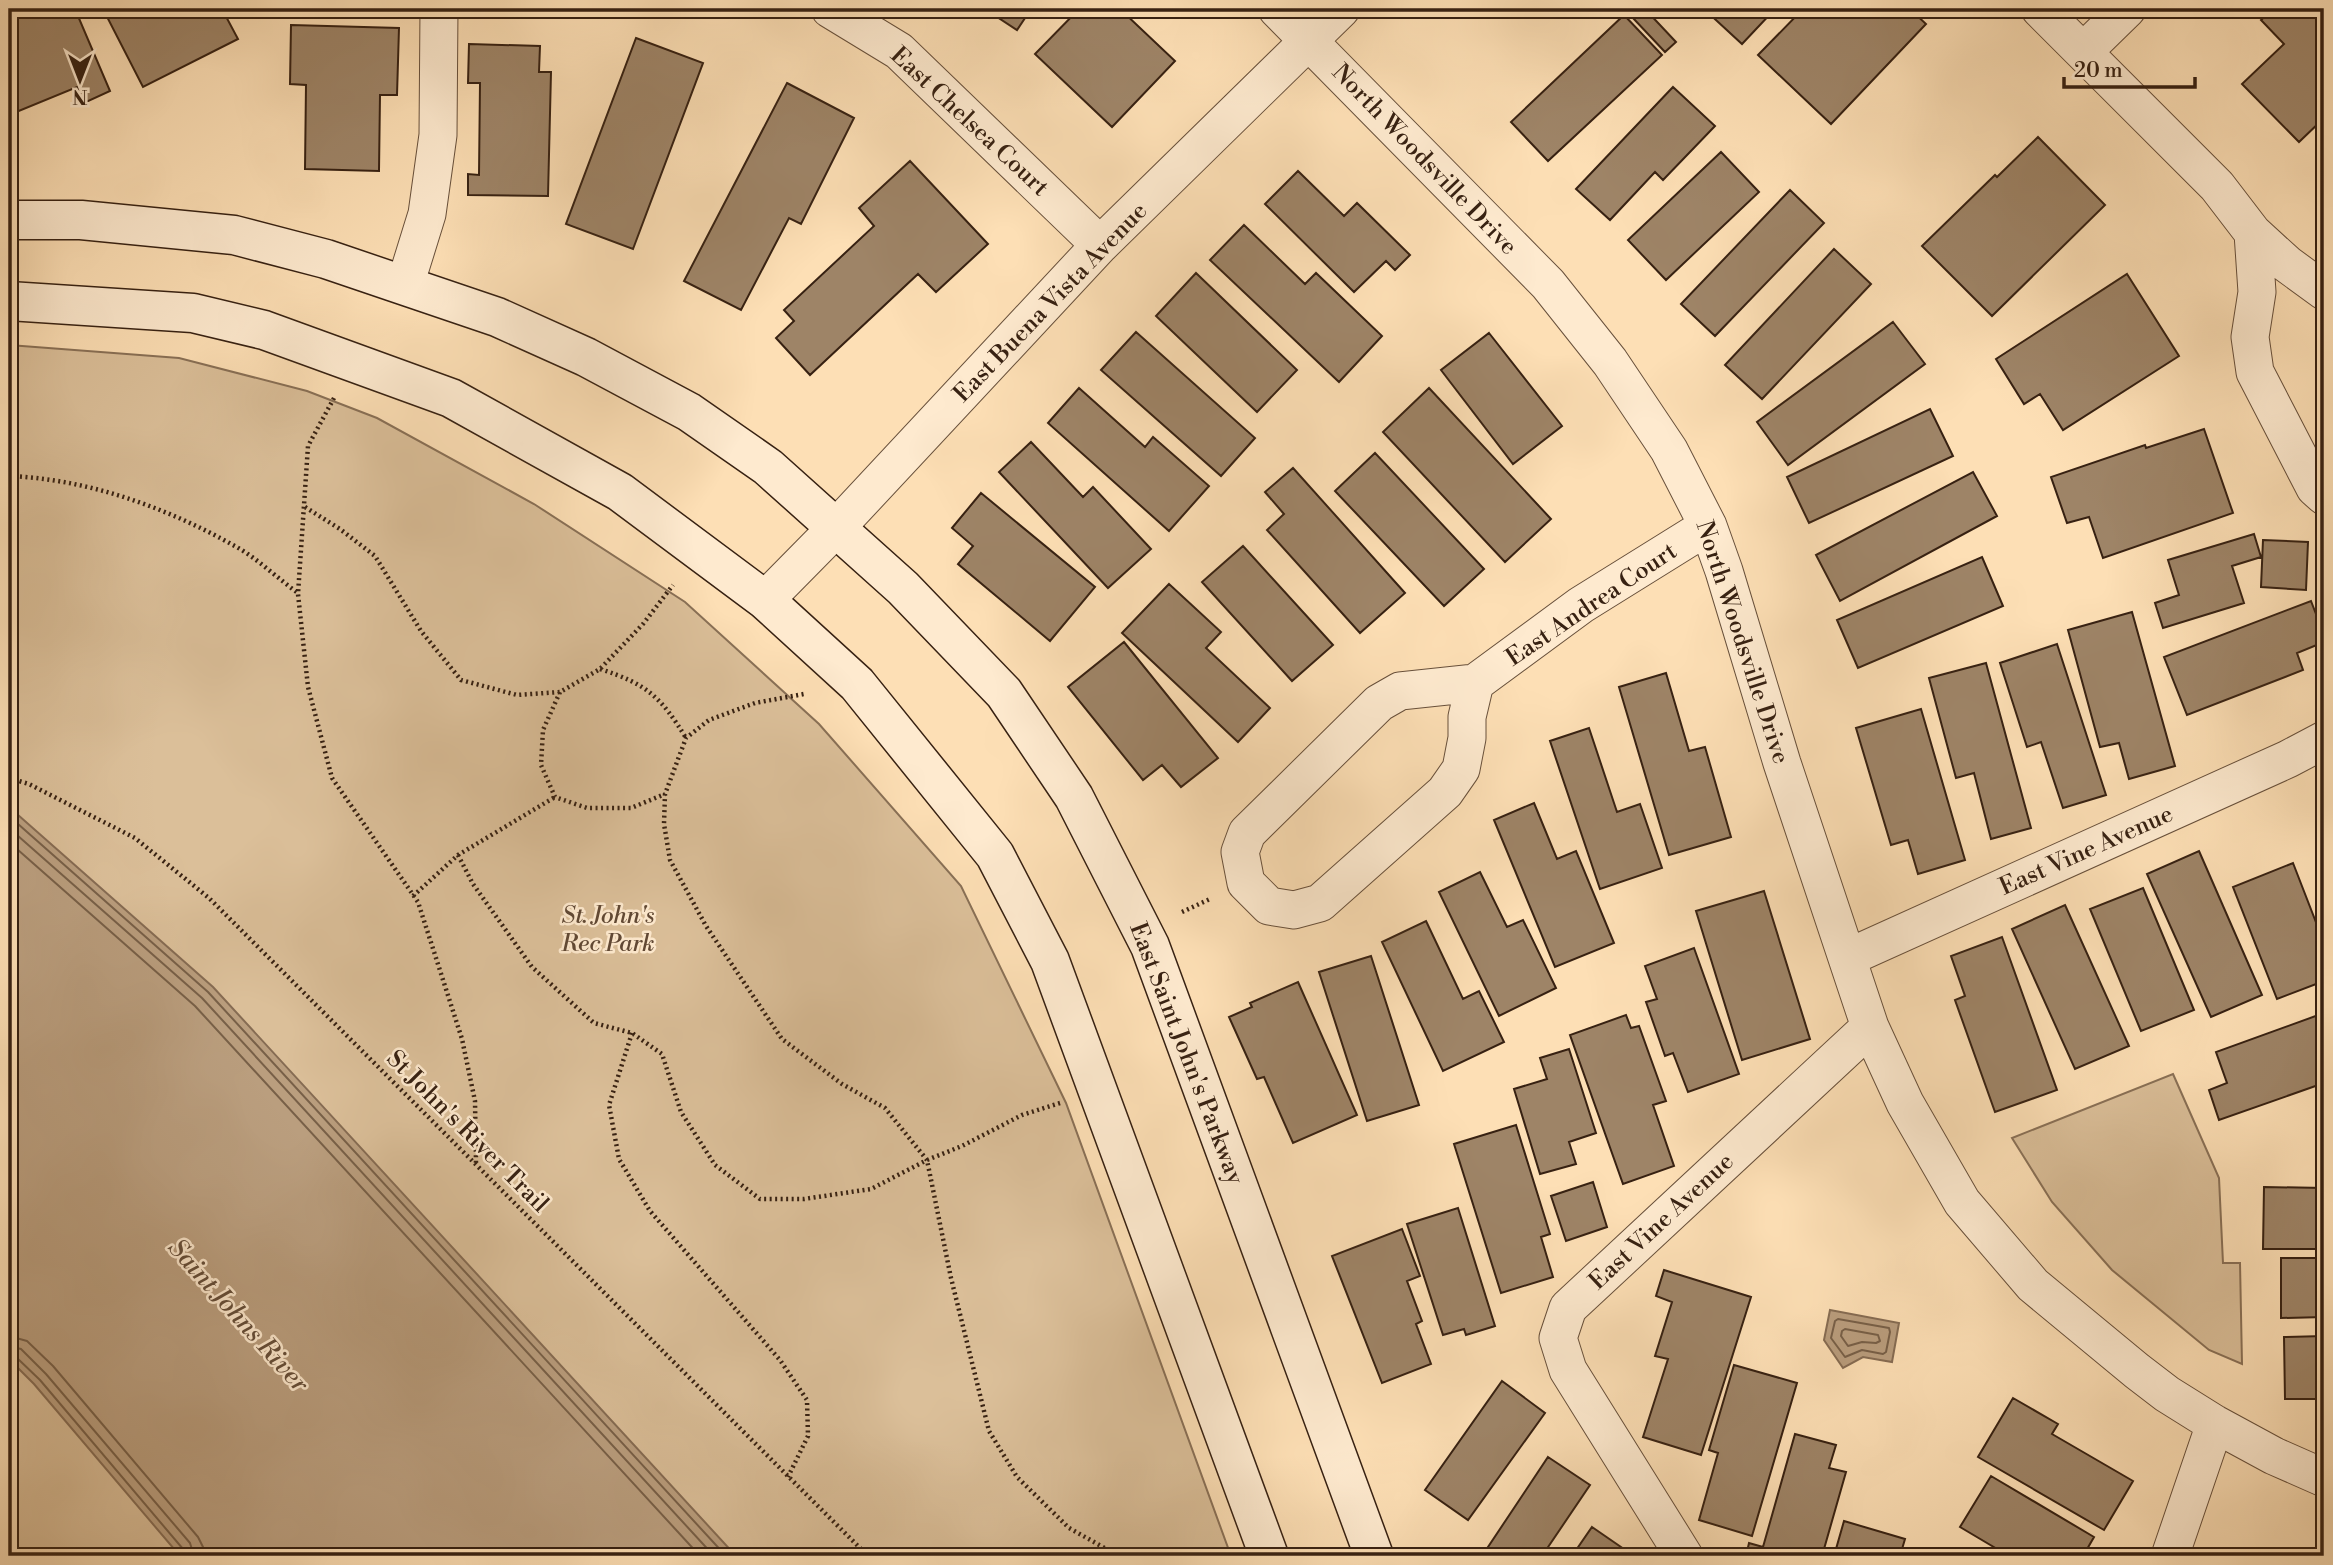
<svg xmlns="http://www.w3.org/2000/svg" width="2333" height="1565" font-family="'Libre Bodoni',serif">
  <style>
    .green { fill: #dbbf99; stroke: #897056; stroke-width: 2 }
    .water { fill: #ba9e7e; stroke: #866c53; stroke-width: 2 }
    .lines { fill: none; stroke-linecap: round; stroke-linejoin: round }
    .shore { stroke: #786048; stroke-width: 2 }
    .building { fill: #9e8467; stroke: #372112; stroke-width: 2 }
    .street-casing { stroke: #68503b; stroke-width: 39 }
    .secondary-casing { stroke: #372112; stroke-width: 41 }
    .path { stroke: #372112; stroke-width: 4.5; stroke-dasharray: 2 3.5; stroke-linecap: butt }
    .street { stroke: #feeacf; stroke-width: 37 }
    .secondary { stroke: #feeacf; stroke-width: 38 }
    .labels { text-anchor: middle; stroke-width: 5; stroke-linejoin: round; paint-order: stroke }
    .street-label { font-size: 24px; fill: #372112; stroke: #feeacf }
    .park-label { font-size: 24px; font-style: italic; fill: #604834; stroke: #feeacf }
    .water-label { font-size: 26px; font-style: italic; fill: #654d38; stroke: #feeacf }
  </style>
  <rect width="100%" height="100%" fill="#fddfb5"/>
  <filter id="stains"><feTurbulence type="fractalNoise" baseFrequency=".00286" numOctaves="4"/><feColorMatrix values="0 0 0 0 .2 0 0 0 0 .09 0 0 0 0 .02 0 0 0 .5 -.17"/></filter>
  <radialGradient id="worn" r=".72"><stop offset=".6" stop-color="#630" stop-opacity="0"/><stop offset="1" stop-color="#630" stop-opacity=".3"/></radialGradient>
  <!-- green -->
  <path class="green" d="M9,345L179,358L307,391L377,418L534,504L685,602L819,724L961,886L1066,1103L1231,1556H9Z
    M2173,1074L2219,1178L2223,1263H2240L2242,1364L2209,1350L2112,1270L2052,1202L2012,1138Z"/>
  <!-- water -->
  <path class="water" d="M9,807L213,987L736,1556H180L34,1384L9,1359Z
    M1830,1310L1899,1323L1892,1362L1863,1357L1843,1368L1824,1340Z"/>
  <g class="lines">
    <!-- shore -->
    <path class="shore" d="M9,816L208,992L726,1556
      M9,828L202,998L714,1556
      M9,842L195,1006L700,1556
      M1838,1319L1889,1328L1890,1332L1886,1352L1883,1354L1862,1350L1845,1357L1831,1338L1835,1321Z
      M1845,1329L1878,1335L1880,1341L1876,1343L1862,1342L1848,1346L1841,1336L1842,1331Z
      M9,1336L27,1341L53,1366L198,1537L203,1547L204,1556
      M9,1346L21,1349L46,1374L190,1543L194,1556
      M9,1355L16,1357L40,1380L183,1549L185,1556"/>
  </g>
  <!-- building -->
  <path class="building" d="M11,9H75L110,91L84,103L77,87L9,115V21L15,18Z
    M103,9H222L238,39L143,87Z
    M985,9H1031L1017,30Z
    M1079,9H1120L1175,61L1112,127L1035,54Z
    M1640,9H1645L1676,42L1665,52L1632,17Z
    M1704,9H1775L1742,44Z
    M1803,9H1910L1926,24L1831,124L1758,55Z
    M2273,9H2311L2324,22V118L2299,142L2242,84L2284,44L2261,20Z
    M1624,15L1662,55L1548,161L1511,122Z
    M291,25L399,28L397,95H380L379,171L305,169L306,85L290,84Z
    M636,38L703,63L633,249L566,224Z
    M469,44L540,46L539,72H551L548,196L468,195V174L479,175L480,83H468Z
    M787,83L854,118L801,224L789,218L741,310L684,281Z
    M1673,87L1715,126L1663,180L1655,172L1610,220L1576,189Z
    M2038,137L2105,205L1992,316L1922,246L1995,175L1997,177Z
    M1721,152L1759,192L1666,280L1628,240Z
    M910,161L988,244L936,292L918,274L810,375L776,338L794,321L784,310L874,226L859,208Z
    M1298,171L1344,216L1357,203L1410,255L1395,270L1386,261L1354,292L1265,204Z
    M1790,190L1824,223L1715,336L1681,304Z
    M1244,225L1305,284L1316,273L1382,336L1339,382L1210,260Z
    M1834,249L1871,284L1762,399L1725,365Z
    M1196,273L1297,370L1257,412L1156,316Z
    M2127,274L2179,356L2063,430L2040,394L2024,404L1996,359Z
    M1893,322L1925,364L1788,465L1757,422Z
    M1136,332L1255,438L1221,476L1101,370Z
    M1489,333L1562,426L1513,464L1441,370Z
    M1079,388L1145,447L1153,437L1209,486L1169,531L1048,423Z
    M1429,388L1551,519L1505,562L1383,432Z
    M1930,409L1953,456L1809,523L1787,477Z
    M2204,429L2233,513L2103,558L2089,517L2067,523L2051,477L2145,445L2146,448Z
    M1031,442L1083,497L1093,487L1151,549L1108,588L999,472Z
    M1375,453L1484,569L1444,606L1335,491Z
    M1293,468L1405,593L1360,633L1267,530L1284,514L1265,492Z
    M1973,472L1997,516L1840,601L1816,555Z
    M981,493L1095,587L1050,641L958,564L973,546L952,528Z
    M2254,534L2261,557L2232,566L2244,603L2163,628L2155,603L2179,595L2168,560Z
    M2263,540L2308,542L2306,590L2261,587Z
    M1243,546L1333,645L1292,681L1202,582Z
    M1982,557L2003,606L1858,668L1837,620Z
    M1169,584L1221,632L1206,648L1270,708L1238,742L1122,633Z
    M2311,601L2324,635V642L2297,653L2303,670L2187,715L2164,657Z
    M2132,612L2175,766L2129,779L2119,743L2100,747L2068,630Z
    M1124,642L1218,758L1181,787L1162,765L1143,780L1068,687Z
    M2057,644L2106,795L2063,808L2041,742L2027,747L2000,663Z
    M1986,663L2031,828L1991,839L1974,773L1956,778L1929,678Z
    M1666,673L1689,751L1705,747L1731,837L1669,855L1619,687Z
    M1921,709L1965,860L1918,874L1908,840L1891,845L1856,728Z
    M1589,728L1617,812L1640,804L1662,868L1600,889L1550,741Z
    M1534,803L1557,859L1576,851L1614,943L1555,967L1494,820Z
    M2199,851L2262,995L2211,1017L2147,874Z
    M2293,863L2324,943V981L2277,999L2233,887Z
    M1480,872L1507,927L1523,920L1556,988L1499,1016L1439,892Z
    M2143,888L2194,1010L2141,1031L2090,909Z
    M1764,891L1810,1039L1742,1060L1696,911Z
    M2065,905L2129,1046L2075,1069L2012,929Z
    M1426,921L1463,999L1479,991L1504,1042L1443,1071L1382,942Z
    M2002,937L2057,1090L1995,1112L1955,1000L1965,996L1951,956Z
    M1694,948L1739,1074L1688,1092L1673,1053L1665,1056L1646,1002L1657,999L1645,966Z
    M1371,956L1419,1105L1367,1121L1319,972Z
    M1298,982L1357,1115L1293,1143L1264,1077L1257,1079L1229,1017L1252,1007L1250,1003Z
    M2324,1013V1083L2219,1120L2209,1090L2227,1083L2216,1052Z
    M1626,1015L1631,1028L1639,1026L1666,1101L1653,1105L1674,1166L1623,1184L1570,1035Z
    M1569,1049L1596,1133L1569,1142L1576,1164L1540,1174L1514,1089L1547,1079L1540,1058Z
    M1516,1125L1550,1234L1541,1237L1553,1277L1501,1293L1454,1144Z
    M1593,1182L1607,1227L1566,1241L1551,1196Z
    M2264,1187L2324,1188V1249H2263Z
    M1458,1208L1495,1326L1466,1335L1464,1329L1443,1335L1407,1224Z
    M1402,1229L1420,1276L1407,1281L1422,1321L1416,1324L1431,1364L1382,1383L1332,1256Z
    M2281,1258H2324V1317L2281,1318Z
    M1664,1270L1751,1297L1701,1455L1643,1437L1668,1359L1655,1356L1672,1302L1656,1296Z
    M2324,1336V1399H2285L2284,1337Z
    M1734,1365L1797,1383L1752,1536L1699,1520L1718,1453L1709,1450Z
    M1502,1381L1545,1413L1468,1520L1425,1490Z
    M2013,1398L2058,1424L2052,1434L2133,1481L2104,1530L1978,1457Z
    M1795,1434L1836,1445L1829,1468L1846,1472L1822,1556L1803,1552L1802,1556H1746L1749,1543L1763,1547Z
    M1548,1457L1590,1485L1542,1556H1482Z
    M1991,1476L2094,1537L2086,1551L2094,1556H2009L1960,1527Z
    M1844,1521L1905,1539L1900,1556H1834Z
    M1592,1527L1634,1556H1572Z"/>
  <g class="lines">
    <!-- street casing -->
    <g class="street-casing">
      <path id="street" d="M830,9L899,51L1100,245
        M1277,9L1548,284L1610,362L1669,450L1708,526L1724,571L1782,763L1870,1027L1905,1103L1962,1202L2033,1285L2137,1371L2167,1394L2215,1424L2274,1456L2324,1478
        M2040,9L2217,186L2253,233L2287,264L2324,291
        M2084,51L2127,9
        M2253,233L2257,292L2250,337L2255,372L2315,488L2324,496
        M405,285L427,214L438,135L439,9
        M765,600L836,528L1100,245L1341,9
        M1475,683L1467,717V738L1461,769L1445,792L1320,903L1294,910L1269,906L1246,883L1240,852L1247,833L1379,703L1400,691L1475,683L1581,605L1708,526
        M1847,958L2288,759L2324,740
        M1684,1556L1568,1370L1558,1338L1568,1308L1870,1027
        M2170,1556L2215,1424"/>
    </g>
    <!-- secondary casing -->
    <g class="secondary-casing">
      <path id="secondary" d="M9,220H81L234,235L326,259L497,317L586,357L689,412L768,467L903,588L1004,693L1074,797L1150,946L1374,1556
        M9,301L193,313L264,330L451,398L620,492L765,600L857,684L995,855L1050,961L1269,1556"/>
    </g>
    <!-- path -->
    <path class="path" d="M334,398L308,446L298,594L308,687L332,778L418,902L462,1039L475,1101L476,1163
      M9,476C87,479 165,507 233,545C256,557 277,578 298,593
      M305,507L340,529L375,556L421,631L461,680L517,695L560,692L600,669L643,624L673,585
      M600,669C647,684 661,697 686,738
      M560,692L543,730L541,765L555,797L587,808H631L665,794
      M9,778L29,784L135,838L209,898L868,1556
      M458,855L473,884L532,967L594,1023L632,1033L662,1054L681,1112L715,1165L760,1199H804L871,1189L927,1160L885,1108L842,1084L782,1039L706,926L670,860L664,824L665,794L686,738L709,720L755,703L804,694
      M413,896L458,855L555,797
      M1182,912L1210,899
      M632,1033L609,1105L619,1159L650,1211L780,1360L807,1400L808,1436L788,1477
      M1060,1103L1022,1115L962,1146L927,1160L951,1278L989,1431L1017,1477L1069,1528L1119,1556"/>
    <!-- street -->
    <use href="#street" class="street"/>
    <!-- secondary -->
    <use href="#secondary" class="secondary"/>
  </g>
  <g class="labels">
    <!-- street labels -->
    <g class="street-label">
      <text transform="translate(970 121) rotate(43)" y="8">East Chelsea Court</text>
      <text transform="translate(1425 159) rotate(46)" y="8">North Woodsville Drive</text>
      <text transform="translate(1050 302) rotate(-46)" y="8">East Buena Vista Avenue</text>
      <text transform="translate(1591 604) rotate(-34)" y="8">East Andrea Court</text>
      <text transform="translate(1743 642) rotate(72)" y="8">North Woodsville Drive</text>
      <text transform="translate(2086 850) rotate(-24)" y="8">East Vine Avenue</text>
      <text transform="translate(1187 1053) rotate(69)" y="8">East Saint John's Parkway</text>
      <text transform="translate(468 1131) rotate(45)" y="8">St John's River Trail</text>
      <text transform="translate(1661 1221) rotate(-43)" y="8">East Vine Avenue</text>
    </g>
    <!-- park labels -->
    <g class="park-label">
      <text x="608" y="923">St. John's<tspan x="608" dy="28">Rec Park</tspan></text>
    </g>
    <!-- water labels -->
    <g class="water-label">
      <text transform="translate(239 1315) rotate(48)" y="9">Saint Johns River</text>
    </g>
  </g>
  <!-- margin -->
  <rect width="2333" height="1565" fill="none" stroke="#fddfb5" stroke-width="35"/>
  <rect x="10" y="10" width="2312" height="1544" fill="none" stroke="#372112" stroke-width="3.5"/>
  <rect x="18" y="18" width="2298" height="1530" fill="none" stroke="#372112" stroke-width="2"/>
  <!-- north arrow -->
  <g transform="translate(80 80) rotate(180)" stroke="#feeacf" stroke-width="5" paint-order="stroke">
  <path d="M0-5L12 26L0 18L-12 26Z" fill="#372112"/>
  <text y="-10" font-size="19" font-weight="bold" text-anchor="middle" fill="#372112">N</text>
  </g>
  <!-- scale -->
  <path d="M2064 77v10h131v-10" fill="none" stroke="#372112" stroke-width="3.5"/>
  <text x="2074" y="77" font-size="21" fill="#372112" stroke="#feeacf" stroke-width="5" paint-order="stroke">20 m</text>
  <rect width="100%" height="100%" filter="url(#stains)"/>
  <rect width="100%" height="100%" fill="url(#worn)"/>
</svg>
